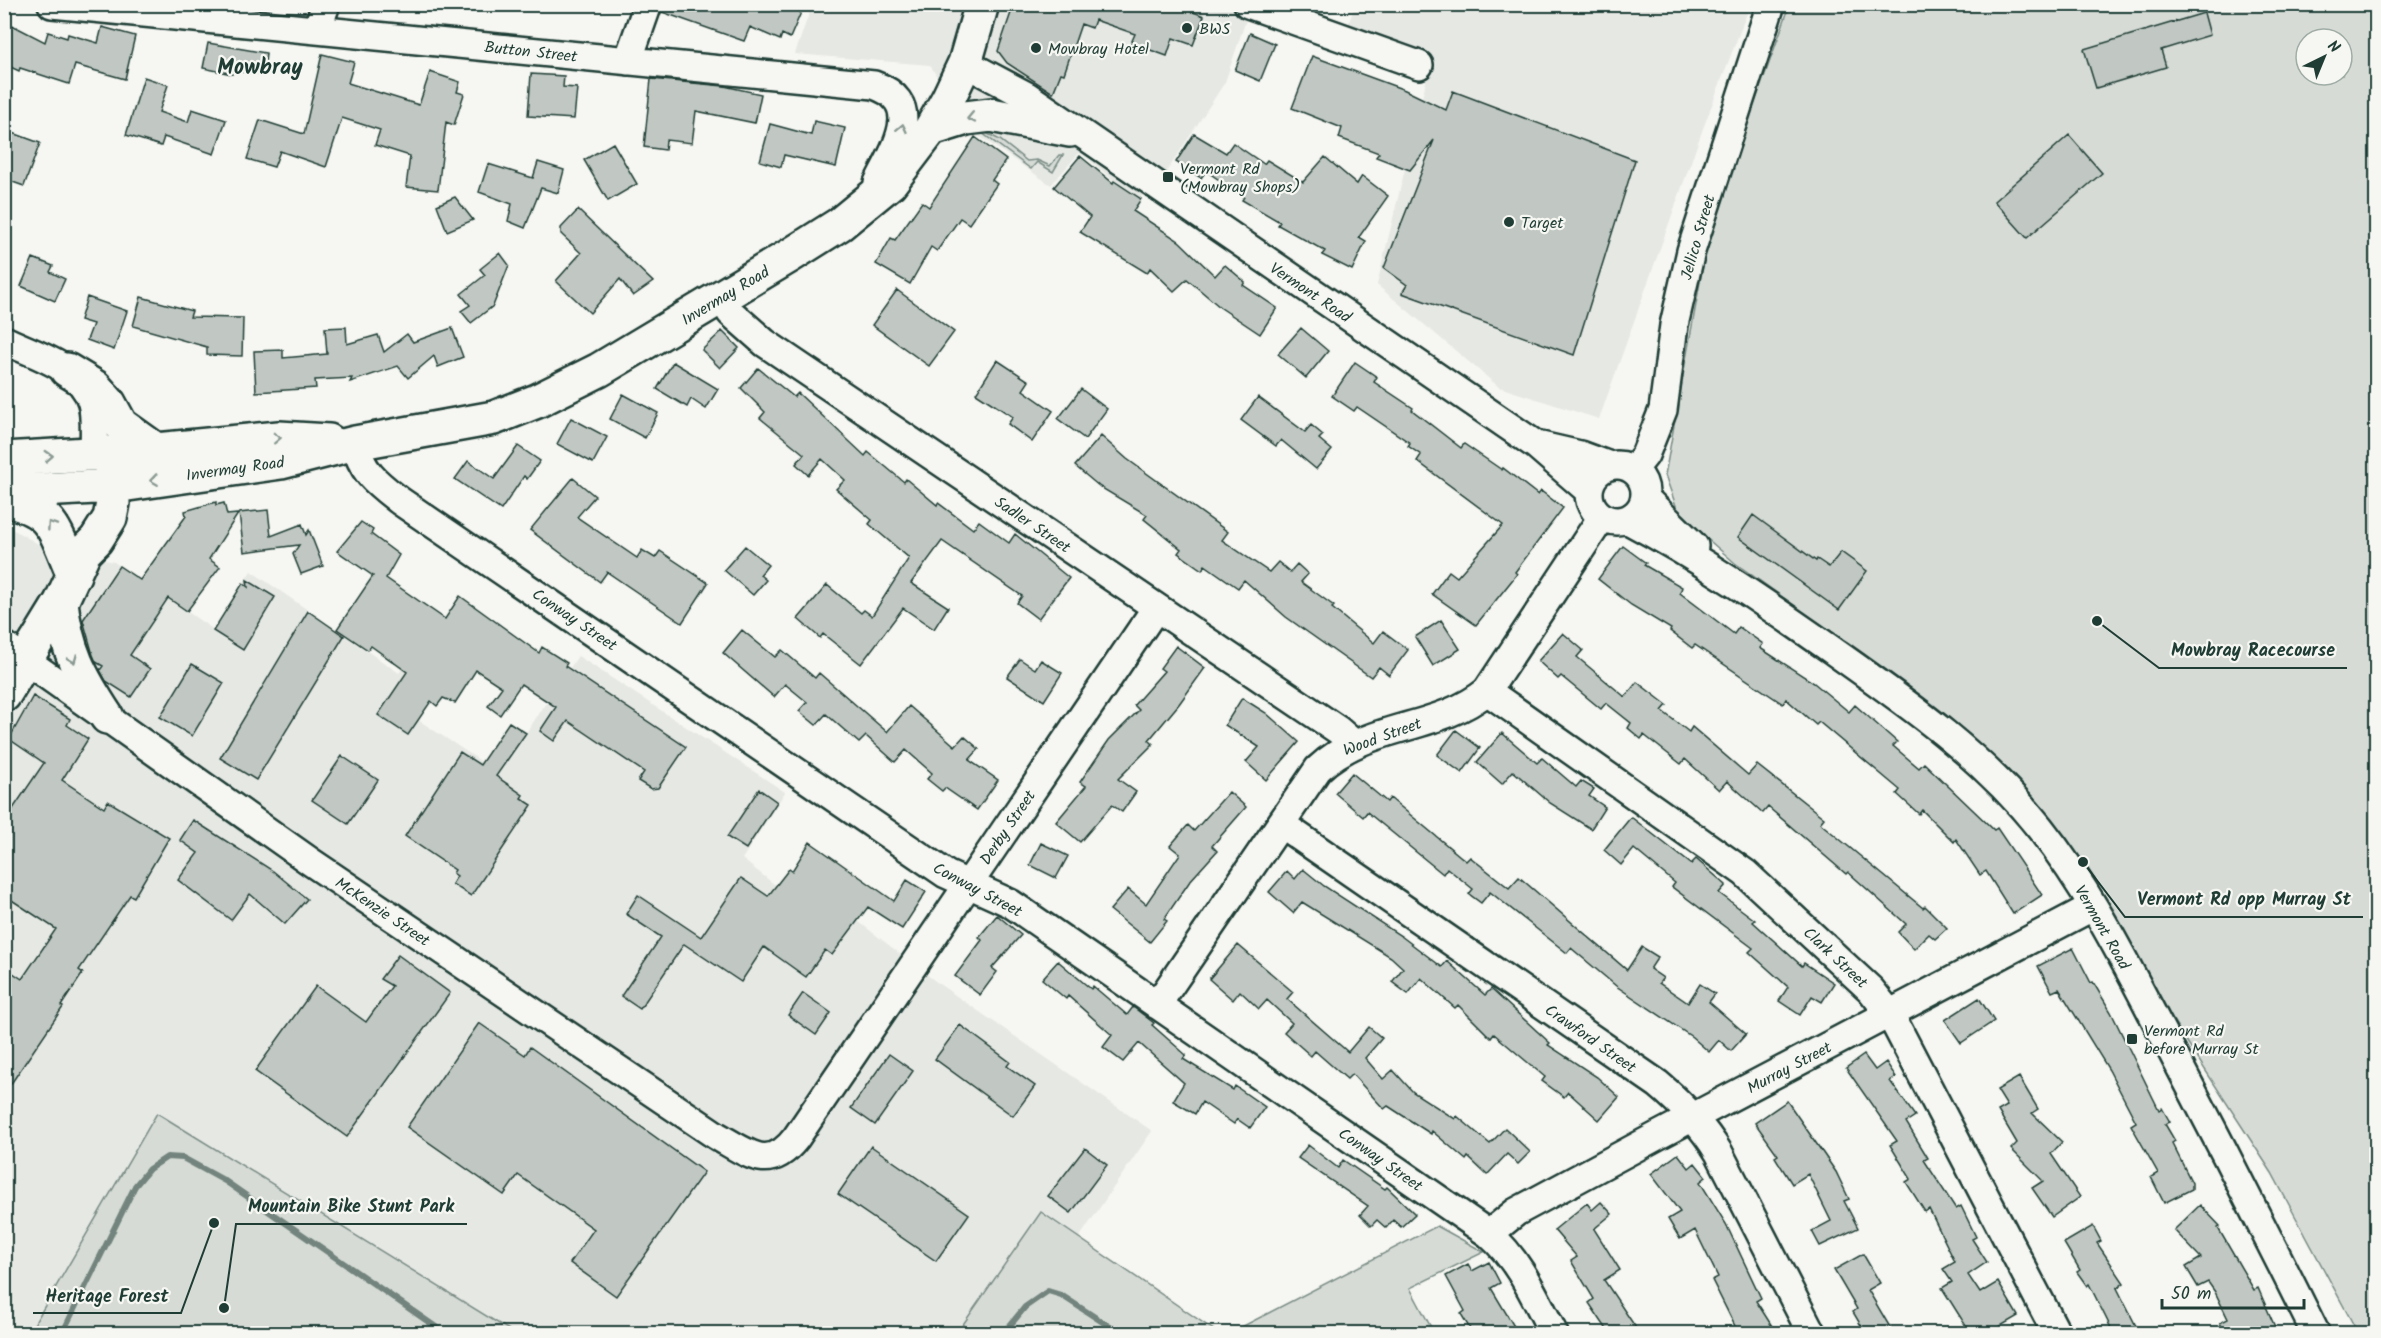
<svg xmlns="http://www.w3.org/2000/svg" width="2381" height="1338" font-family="Kalam,sans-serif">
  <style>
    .built { fill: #e6e8e4 }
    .green { fill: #d6dbd6; stroke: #7a8c85; stroke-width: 1.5; fill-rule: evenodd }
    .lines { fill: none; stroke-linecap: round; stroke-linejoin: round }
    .stream { stroke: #72847d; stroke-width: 6 }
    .building { fill: #c1c8c3; stroke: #1f3d34; stroke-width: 1.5 }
    .minor-casing { stroke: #1f3d34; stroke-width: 32 }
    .major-casing { stroke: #1f3d34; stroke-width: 38 }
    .minor { stroke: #f6f6f2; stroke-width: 27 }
    .major { stroke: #f6f6f2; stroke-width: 33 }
    .oneway { stroke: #8a9a93 }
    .poi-dot { fill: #1f3d34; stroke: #f6f6f2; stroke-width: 2 }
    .labels { text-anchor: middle; stroke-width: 4.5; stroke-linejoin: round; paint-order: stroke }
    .poi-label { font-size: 16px; fill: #1f3d34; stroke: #f6f6f2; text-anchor: start }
    .street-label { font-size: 16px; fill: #1f3d34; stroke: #f6f6f2 }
    .district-label { font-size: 22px; font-weight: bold; fill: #1f3d34; stroke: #f6f6f2 }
    .leader { fill: none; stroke: #1f3d34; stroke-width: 2 }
    .callout-dot { fill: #1f3d34; stroke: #f6f6f2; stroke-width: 2 }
    .callout-label { font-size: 18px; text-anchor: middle; font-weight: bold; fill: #1f3d34; stroke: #f6f6f2; stroke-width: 4.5; stroke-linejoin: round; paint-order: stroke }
  </style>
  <rect width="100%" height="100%" fill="#f6f6f2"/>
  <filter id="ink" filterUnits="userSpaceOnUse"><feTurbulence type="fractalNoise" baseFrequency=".0167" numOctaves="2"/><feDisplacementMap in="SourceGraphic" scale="12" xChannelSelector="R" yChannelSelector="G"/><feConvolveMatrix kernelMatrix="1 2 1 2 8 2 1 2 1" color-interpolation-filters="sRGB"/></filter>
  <g filter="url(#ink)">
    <!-- built -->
    <path class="built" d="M812,5H1251L1225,82L1167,171L1137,200L1080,152L1051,185L969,129L930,65L795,54Z
      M1355,5H1750L1702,131L1599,419L1499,387L1377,285L1431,61L1346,31Z
      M5,528L12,529L47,549L114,562L214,630L251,571L399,673L403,668L407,672L418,720L499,773L578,656L785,792L742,859L806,909L819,891L939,984L1152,1131L1079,1238L1042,1213L958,1333L514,1334L157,1114L29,1333H4Z"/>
    <!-- green -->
    <path class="green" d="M1790,5H2376V1333H2358L2272,1173L2121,940L2028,805L1899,680L1735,563L1679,514L1665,475L1710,227ZM2306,39H2342V75H2306Z
      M984,132L1000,140L1027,161L1037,160L1050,166L1059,155H1063L1053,172L1037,162L1031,169L982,133Z
      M157,1113L514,1333H29Z
      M1041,1212L1218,1333H957Z
      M1437,1226L1484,1252L1410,1288L1434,1333H1230Z"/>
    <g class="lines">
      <!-- stream -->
      <path class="stream" d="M62,1334L135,1186L149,1169L167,1157L183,1158L225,1181L446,1334
        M1003,1334L1025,1307L1048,1291L1061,1295L1121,1334"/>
    </g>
    <!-- building -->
    <path class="building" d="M663,4H788L802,10L790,38L782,34L780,40L750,27L744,41L662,12Z
      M1014,4H1172L1204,16L1193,45L1173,38L1167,56L1131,43L1135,34L1095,20L1092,28L1081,24L1064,74L1061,73L1053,93L1007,63L998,51Z
      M2204,13L2210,35L2161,50L2166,67L2096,88L2084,49Z
      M12,25L45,42L48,32L67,38L68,34L98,43L102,27L135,36L125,79L75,65L69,84L20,68L19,71L4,64V39Z
      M1250,33L1275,44L1260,81L1235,70Z
      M208,43L266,53L264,74L232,71V74L203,68Z
      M322,54L354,62L348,83L419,105L430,72L460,82L457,92L464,94L454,125L446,122L438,190L406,187L410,156L375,145L380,130L342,118L326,167L280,151L274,167L247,159L260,120L304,134Z
      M1312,56L1405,90L1446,110L1453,91L1635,160L1574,355L1402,293L1407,285L1384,268L1434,140L1410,170L1376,157L1379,153L1339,138L1342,128L1292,108Z
      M531,74L564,76L563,87L577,88L574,119L528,116Z
      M144,77L168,85L159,112L188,122L192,109L226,120L214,154L164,137L161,146L126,135Z
      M651,79L724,86L761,94L755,123L696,111L692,143L666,140L665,150L644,147Z
      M814,121L845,128L836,167L784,155L781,167L760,161L770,124L811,135Z
      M13,133L40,143L24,186L4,179V156Z
      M1194,134L1226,153L1233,143L1264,164L1267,160L1303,182L1325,157L1357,184L1362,176L1388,196L1359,237L1366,241L1352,270L1322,255L1325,251L1278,225L1280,222L1242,200L1244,197L1206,171L1201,178L1176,162Z
      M2069,135L2102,173L2027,238L1994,201Z
      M975,137L1006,160L992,180L997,184L969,224L960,218L937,251L931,247L910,284L876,264L891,238L895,240L922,202L929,207Z
      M613,143L637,184L608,201L584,160Z
      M1080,156L1113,183L1114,181L1141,199L1133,211L1179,241L1215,276L1225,265L1245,282L1243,285L1277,308L1260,334L1221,308L1187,279L1174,291L1150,268L1147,273L1080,232L1090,217L1054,187Z
      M538,162L564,170L558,193L541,188L525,228L508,221L512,204L479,192L488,164L533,178Z
      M455,197L473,220L447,231L437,205Z
      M578,210L653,282L633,296L620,279L590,313L556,281L581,253L561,234V228Z
      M500,253L509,265L493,306L471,323L461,311L470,305L461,294L485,275L480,269Z
      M33,258L53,266L50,272L65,279L55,301L21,286Z
      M897,290L954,332L929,366L872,325Z
      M87,297L127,311L114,350L87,340L93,324L80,320Z
      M141,297L192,311L190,317L243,318L242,356L207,355V347L133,326Z
      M346,327L347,344L378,335L384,352L407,334L413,342L452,328L463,357L438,367L434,356L408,378L398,366L350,382L352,378L315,380L316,388L256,392L254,351L283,350V358L327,354L325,328Z
      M1301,328L1328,351L1306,378L1278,354Z
      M722,331L739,348L720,368L702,350Z
      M997,360L1029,381L1023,390L1053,411L1032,442L1008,424L1013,417L976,393Z
      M673,362L718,389L706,409L691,399L687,407L657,389Z
      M1355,362L1377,377L1374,382L1413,408L1412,410L1461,448L1464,444L1502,470L1503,468L1538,495L1541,491L1563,508L1515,572L1517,574L1476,625L1432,594L1449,571L1457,577L1503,525L1417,461L1421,455L1408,446L1410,443L1357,407L1354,411L1332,396Z
      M758,368L794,397L798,393L865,456L868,452L904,482L906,479L937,505L938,503L973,529L979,521L1009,543L1015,534L1069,578L1038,619L1017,603L1022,596L942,541L911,583L948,607L934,629L903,608L861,664L823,634L820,638L798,619L827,585L861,613L864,610L872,616L909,558L869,524L872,520L836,489L845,480L822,459L808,475L796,464L804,454L760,418L765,412L741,388Z
      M1081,389L1107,409L1085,439L1058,419Z
      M623,394L658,413L645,438L610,419Z
      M1258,397L1305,432L1311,425L1323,435L1319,439L1332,450L1316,469L1281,440L1276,446L1241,420Z
      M571,418L607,437L593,463L557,444Z
      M1101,436L1127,459L1228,532L1222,540L1269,572L1278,562L1290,572L1297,564L1308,574L1301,582L1334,606L1332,608L1374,643L1383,631L1408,650L1389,675L1379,667L1371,677L1286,617L1244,580L1238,588L1205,565L1202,570L1178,553L1181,549L1144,519L1147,515L1100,487L1075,466Z
      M518,446L540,461L527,479L524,476L501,510L455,479L468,461L494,479Z
      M573,478L595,496L577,517L637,558L642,550L655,558L660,551L708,583L682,623L607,572L600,582L530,530Z
      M216,502V505L224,503L227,515L238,514L209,559L220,567L187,611L168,598L130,655L150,669L131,697L106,681L100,670L103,666L96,662L93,655L83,620L119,566L140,580L186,516L185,511Z
      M268,510L271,536L302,524L306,535L309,530L323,566L301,574L293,554L299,545L244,552L239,513Z
      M1753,515L1816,561L1817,559L1829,567L1841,552L1867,571L1839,610L1738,537Z
      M361,522L373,530L371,534L399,555L386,578L445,619L460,596L539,653L542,647L567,663L565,666L686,747L658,788L651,789L638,781L644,772L568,721L554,741L540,731L556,707L521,684L500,715L488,706L502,687L476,670L455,703L443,698L437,706L431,701L408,735L378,715L407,672L371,646L368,650L337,629L373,576L337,551Z
      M745,546L768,565L760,575L766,580L753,595L724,570Z
      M1623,546L1646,563L1644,565L1682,587L1680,593L1734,634L1739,627L1763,644L1760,648L1814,683L1849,712L1855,705L1897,742L1893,746L1919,768L1924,763L1994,830L1997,828L2042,895L2013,914L1986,871L1980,875L1956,839L1954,842L1922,810L1919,814L1897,794L1900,790L1819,722L1816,725L1786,699L1783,704L1695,645L1692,648L1670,631L1671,629L1631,605L1598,579Z
      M247,580L275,597L243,650L213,631L243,583L248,587Z
      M308,611L344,636L256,780L220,758Z
      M1441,620L1460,649L1433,666L1415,637Z
      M742,630L775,657L782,650L815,678L819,673L887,732L909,706L955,746L964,736L979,749L969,760L998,780L977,810L945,788L942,791L927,779L932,773L906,750L895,762L866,736L859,743L826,714L816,725L799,711L807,702L785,684L774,697L723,653Z
      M1563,633L1583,650L1577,657L1625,697L1637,682L1667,705L1662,711L1689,732L1692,727L1748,775L1757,765L1824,818L1820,823L1923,908L1925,906L1947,928L1935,939L1929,934L1914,949L1898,932L1906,924L1848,872L1846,874L1768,807L1763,813L1727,781L1719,790L1685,759L1681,764L1644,735L1641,739L1628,728L1631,723L1606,703L1601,709L1561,676L1558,679L1538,661Z
      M1176,646L1205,668L1179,704L1149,740L1153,744L1118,779L1136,792L1122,812L1112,805L1080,842L1056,822L1086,786L1080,782L1109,740L1139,710L1134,705L1164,671L1160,668Z
      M1020,659L1035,669L1041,660L1062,673L1044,701L1007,677Z
      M192,664L224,683L192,736L160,717Z
      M33,696L70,719L67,725L88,739L62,780L104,808L108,801L169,838L134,897L130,895L79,970L83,973L61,1006L63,1007L4,1094V967L22,979L56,929L4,895V822L44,763L9,739Z
      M1242,698L1266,713L1299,742L1266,780L1246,762L1259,747L1225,725Z
      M509,722L526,733L496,776L523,795L521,798L532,805L471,896L452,884L457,876L453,873L455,870L405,836L460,752L480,765Z
      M1456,730L1480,748L1462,773L1437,755Z
      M1502,733L1537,763L1542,758L1576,787L1581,781L1594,789L1589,796L1605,807L1591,829L1550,803L1513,771L1502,784L1477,762Z
      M342,756L378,780L348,824L312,800Z
      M1352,773L1387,802L1390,798L1466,861L1470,857L1509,888L1519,877L1627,970L1642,947L1658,957L1650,969L1663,978L1659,983L1688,1003L1700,984L1715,994L1709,1002L1746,1034L1731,1051L1719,1040L1709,1052L1692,1037L1616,986L1571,948L1567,953L1490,892L1481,903L1469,894L1473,889L1447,868L1443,874L1367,812L1363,817L1335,793Z
      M759,789L777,802L746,849L727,837Z
      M1229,792L1246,807L1212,846L1217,851L1190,881L1164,919L1167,921L1150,942L1110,910L1128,889L1146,904L1180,854L1170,846L1188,825L1194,831Z
      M1631,817L1691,864L1696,859L1726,885L1719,893L1755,920L1753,922L1802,966L1804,963L1834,983L1822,1002L1812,996L1800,1015L1779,1001L1788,987L1749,952L1753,948L1672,887L1675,883L1634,849L1621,865L1604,850Z
      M193,820L273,871L307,899L285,924L250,894L231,920L178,880L198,853L180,840Z
      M810,842L894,901L907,880L926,892L902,929L868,907L832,955L825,950L806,977L764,947L741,982L684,944L640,1009L621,996L661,937L626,914L638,895L701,937L741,878L768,896L789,869L792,871Z
      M1041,843L1068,856L1056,878L1030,865Z
      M1303,869L1324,886L1401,936L1442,967L1447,961L1485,995L1491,989L1550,1043L1548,1045L1597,1077L1619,1097L1599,1120L1568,1092L1564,1097L1542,1081L1545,1077L1494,1034L1491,1038L1458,1005L1455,1008L1421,978L1408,994L1392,982L1403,968L1391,957L1302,902L1293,913L1269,892L1287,871L1295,879Z
      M997,915L1021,935L992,968L997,972L980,995L955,976L982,940L979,937Z
      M1238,945L1293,992L1287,999L1348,1052L1369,1027L1382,1038L1365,1058L1383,1079L1393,1070L1413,1092L1455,1119L1457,1116L1490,1144L1505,1128L1530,1152L1518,1164L1507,1154L1487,1175L1468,1157L1466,1160L1432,1131L1431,1134L1388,1106L1384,1109L1352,1074L1347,1079L1315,1051L1311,1056L1284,1032L1292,1023L1267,1000L1259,1009L1240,991L1233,1000L1209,979Z
      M2073,948L2091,983L2093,982L2111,1012L2159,1110L2162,1108L2170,1122L2165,1124L2175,1141L2172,1143L2192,1183V1189L2164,1203L2151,1177L2158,1173L2131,1125L2136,1122L2109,1070L2059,989L2052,992L2038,966Z
      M398,955L450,993L347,1137L255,1071L316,986L366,1022L392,986L380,979Z
      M1058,961L1091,989L1093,986L1127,1015L1133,1007L1154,1023L1152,1025L1186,1055L1183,1059L1233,1090L1235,1086L1265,1107L1250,1128L1237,1119L1234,1124L1202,1102L1195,1114L1173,1101L1184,1083L1139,1043L1123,1062L1103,1047L1112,1035L1068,996L1066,999L1042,979Z
      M803,993L831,1013L816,1035L788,1015Z
      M1979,998L1994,1021L1961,1043L1945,1020Z
      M479,1023L525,1055L530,1047L704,1172L616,1296L570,1263L594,1229L518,1175L504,1195L407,1127Z
      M960,1025L1010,1062L1007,1066L1035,1086L1013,1116L935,1059Z
      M889,1054L913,1071L875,1125L851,1108Z
      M1864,1055L1875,1070L1886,1062L1896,1077L1890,1081L1915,1116L1906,1122L1928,1158L1924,1160L1956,1209L1961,1206L1976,1237L1972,1239L1987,1262L1968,1275L1980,1293L1998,1282L2018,1316L1987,1334H1971L1942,1288L1952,1282L1943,1269L1955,1262L1929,1209L1925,1212L1906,1182L1911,1179L1890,1145L1897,1141L1846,1068Z
      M2019,1077L2038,1109L2032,1113L2062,1142L2051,1154L2080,1197L2052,1217L2032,1188L2043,1181L2011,1149L2017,1143L1998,1111L2007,1106L1997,1090Z
      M1787,1101L1836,1172L1849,1199L1844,1201L1858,1228L1820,1246L1812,1231L1831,1221L1808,1174L1792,1184L1775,1157L1778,1155L1755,1123Z
      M1308,1145L1338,1168L1343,1160L1385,1189L1387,1187L1415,1214L1401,1227L1393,1220L1386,1228L1377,1220L1371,1226L1360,1215L1368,1206L1298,1158Z
      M871,1146L969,1214L936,1261L838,1194Z
      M1085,1148L1107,1165L1071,1213L1048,1196Z
      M1678,1154L1689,1168L1695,1163L1706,1177L1700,1182L1726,1224L1761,1298L1756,1301L1777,1334H1739L1712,1280L1718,1277L1695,1230L1680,1239L1668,1219L1680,1212L1651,1174Z
      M1601,1202L1612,1214L1594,1229L1620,1270L1604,1280L1640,1334H1610L1589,1303L1594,1299L1571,1261L1577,1257L1554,1230L1587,1203L1592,1210Z
      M2200,1205L2220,1226L2218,1228L2254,1290L2258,1288L2278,1334H2226L2220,1323L2228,1319L2215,1292L2208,1282L2198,1287L2186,1267L2201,1258L2174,1230Z
      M2093,1226L2101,1241L2097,1243L2124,1283L2117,1288L2140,1334H2114L2089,1284L2087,1286L2077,1272L2080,1270L2064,1243Z
      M1863,1254L1880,1283L1868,1290L1894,1334H1866L1853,1312L1857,1309L1834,1270Z
      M1489,1262L1500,1283L1491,1288L1515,1328L1506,1334H1473L1461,1314L1465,1311L1446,1276L1468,1264L1472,1271Z"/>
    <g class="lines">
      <!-- minor casing -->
      <g class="minor-casing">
        <path id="minor" d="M52,4L874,85C927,103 894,150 878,183
          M1248,4L1419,65
          M317,30L326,4
          M628,61L648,4
          M965,63L1027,96L1536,445L1589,491
          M721,297L731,313L765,343L1338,730L1353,743
          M4,340C35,355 82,367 92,403C96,419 94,438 94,454
          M355,443C362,473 377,483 400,501L946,874L1010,903L1489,1234C1520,1261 1535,1298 1554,1334
          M1541,446L1580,455L1610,466
          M1589 493a28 28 0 1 1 56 0a28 28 0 1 1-56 0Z
          M1633,470L1645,455L1663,410L1674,325L1691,251L1771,4
          M1645,498L1694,546
          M1628,520C1700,558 1765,603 1832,650C1907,703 1982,755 2040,828C2091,892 2128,968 2166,1040C2217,1137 2267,1235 2316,1334
          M4,645L311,862L717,1136C749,1154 769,1173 796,1138L1156,608
          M1487,691L1745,873L1871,990L1890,1014L2057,1334
          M1281,824L1658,1084C1682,1104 1702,1125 1719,1153L1812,1334
          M1157,1005L1318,769C1368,722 1437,732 1487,691L1602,517
          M1489,1234L1516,1212L1657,1136L2092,907"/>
      </g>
      <!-- major casing -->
      <g class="major-casing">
        <path id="major" d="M931,129L966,118L991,115L1070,130
          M67,370L95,387L109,403L121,425L156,450
          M4,459L156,450L279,438L329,441
          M4,492L114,486L281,462L355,443L494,418L537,401L599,370L791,255L840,224L890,183L931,129L948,99L965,63L982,4
          M4,500C55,509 55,533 74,575
          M61,602C66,650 80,676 107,717
          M4,695L61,602L84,552L96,540L110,518L113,503L111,464"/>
      </g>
      <!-- minor -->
      <use href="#minor" class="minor"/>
      <!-- major -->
      <use href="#major" class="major"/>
    </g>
    <!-- one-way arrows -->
    <defs><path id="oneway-chevron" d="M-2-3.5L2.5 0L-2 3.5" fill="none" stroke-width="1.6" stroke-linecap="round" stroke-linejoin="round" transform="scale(1.5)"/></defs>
    <g class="oneway">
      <use href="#oneway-chevron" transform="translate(971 118) rotate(168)"/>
      <use href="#oneway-chevron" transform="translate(902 128) rotate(-78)"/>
      <use href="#oneway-chevron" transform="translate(277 438) rotate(-2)"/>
      <use href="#oneway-chevron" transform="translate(49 456) rotate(-3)"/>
      <use href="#oneway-chevron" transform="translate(154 480) rotate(172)"/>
      <use href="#oneway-chevron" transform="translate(51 525) rotate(-124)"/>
      <use href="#oneway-chevron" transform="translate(73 659) rotate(68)"/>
    </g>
  </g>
  <!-- markers -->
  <g class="poi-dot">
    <circle cx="1187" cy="28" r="6"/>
    <circle cx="1036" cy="48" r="6"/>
    <rect x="1162" y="171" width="12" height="12" rx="3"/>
    <circle cx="1509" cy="222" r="6"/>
    <rect x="2126" y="1033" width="12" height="12" rx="3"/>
  </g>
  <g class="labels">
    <!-- poi labels -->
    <g class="poi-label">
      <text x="1199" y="34">BWS</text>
      <text x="1048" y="54">Mowbray Hotel</text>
      <text x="1180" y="174">Vermont Rd<tspan x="1180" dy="18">(Mowbray Shops)</tspan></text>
      <text x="1521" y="228">Target</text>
      <text x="2144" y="1036">Vermont Rd<tspan x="2144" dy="18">before Murray St</tspan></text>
    </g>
    <!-- street labels -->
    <g class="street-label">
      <text transform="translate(531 51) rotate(6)" y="6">Button Street</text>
      <text transform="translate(1697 237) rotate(-74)" y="6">Jellico Street</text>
      <text transform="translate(1311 292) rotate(34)" y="6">Vermont Road</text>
      <text transform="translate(725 295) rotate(-31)" y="6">Invermay Road</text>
      <text transform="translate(235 468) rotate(-8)" y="6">Invermay Road</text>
      <text transform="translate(1033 524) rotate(34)" y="6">Sadler Street</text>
      <text transform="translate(575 619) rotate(34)" y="6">Conway Street</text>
      <text transform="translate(1382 736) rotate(-20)" y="6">Wood Street</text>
      <text transform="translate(1007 827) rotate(-56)" y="6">Derby Street</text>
      <text transform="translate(978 889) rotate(28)" y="6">Conway Street</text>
      <text transform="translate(383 911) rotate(34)" y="6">McKenzie Street</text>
      <text transform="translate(2103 927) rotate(60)" y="6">Vermont Road</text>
      <text transform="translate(1836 957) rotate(43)" y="6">Clark Street</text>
      <text transform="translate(1591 1038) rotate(35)" y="6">Crawford Street</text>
      <text transform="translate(1789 1067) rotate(-28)" y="6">Murray Street</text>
      <text transform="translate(1381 1159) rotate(35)" y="6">Conway Street</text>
    </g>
    <!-- district labels -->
    <g class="district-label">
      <text x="260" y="74">Mowbray</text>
    </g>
  </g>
  <!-- callouts -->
  <path class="leader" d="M2097 621L2159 668H2347M2083 862L2125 917H2363M224 1308L236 1224H467M214 1223L181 1313H33"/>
  <g class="callout-dot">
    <circle cx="2097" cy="621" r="6"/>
    <circle cx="2083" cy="862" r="6"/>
    <circle cx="224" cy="1308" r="6"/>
    <circle cx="214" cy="1223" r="6"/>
  </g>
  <g class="callout-label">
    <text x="2253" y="656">Mowbray Racecourse</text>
    <text x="2244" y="905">Vermont Rd opp Murray St</text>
    <text x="351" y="1212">Mountain Bike Stunt Park</text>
    <text x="107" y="1302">Heritage Forest</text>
  </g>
  <!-- margin -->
  <rect width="2381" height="1338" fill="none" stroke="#f6f6f2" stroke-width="24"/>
  <rect x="12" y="12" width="2357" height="1314" fill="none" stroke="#1f3d34" stroke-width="2" filter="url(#ink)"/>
  <!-- north arrow -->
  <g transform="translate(2324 57) rotate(43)"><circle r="28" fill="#f6f6f2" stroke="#a0aca6" stroke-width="1.5"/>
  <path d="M0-4.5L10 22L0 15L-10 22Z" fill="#1f3d34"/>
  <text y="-9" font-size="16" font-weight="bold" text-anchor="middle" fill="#1f3d34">N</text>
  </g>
  <!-- scale -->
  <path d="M2162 1299v9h142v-9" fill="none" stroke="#1f3d34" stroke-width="3"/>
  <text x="2171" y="1299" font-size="18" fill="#1f3d34" stroke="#f6f6f2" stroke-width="4.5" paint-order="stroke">50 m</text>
</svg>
